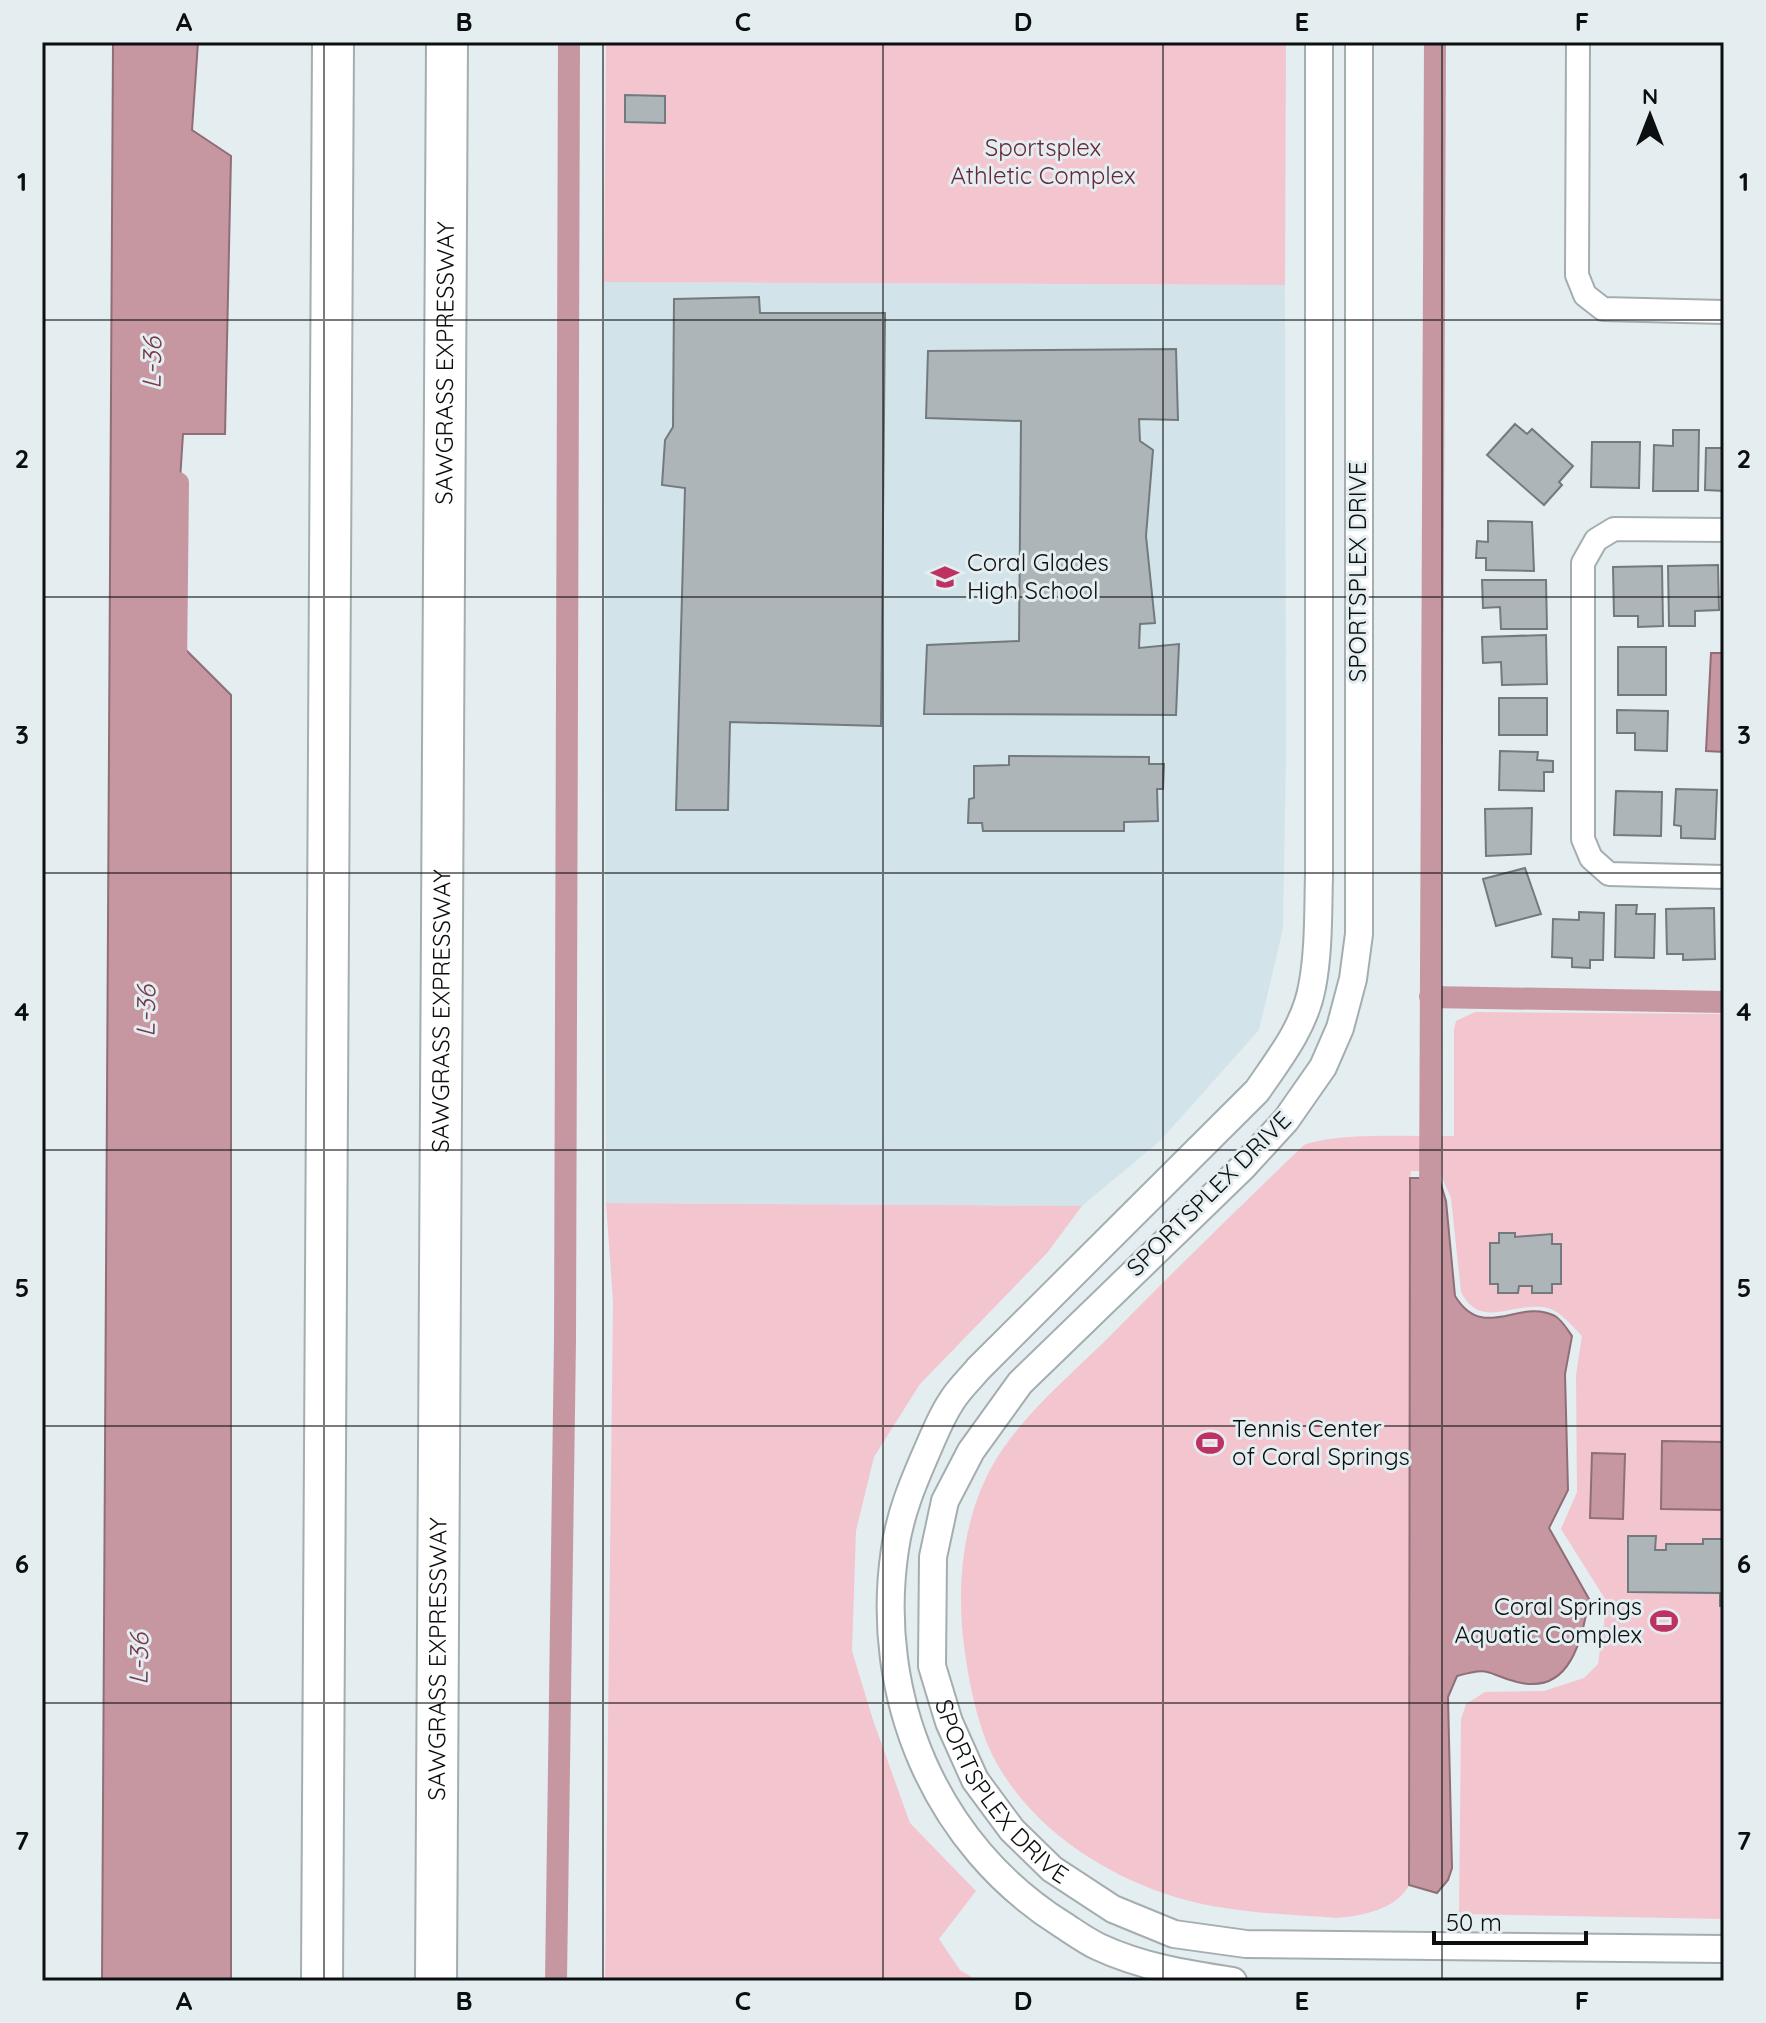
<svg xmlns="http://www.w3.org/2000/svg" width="1766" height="2023" font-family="Quicksand,sans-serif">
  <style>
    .built { fill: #d2e4ea }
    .green { fill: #f3c6cf }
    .water { fill: #c797a1; stroke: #8f6e76; stroke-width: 2 }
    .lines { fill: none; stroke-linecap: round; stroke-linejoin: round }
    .canal { stroke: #c797a1; stroke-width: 22 }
    .building { fill: #adb5b8; stroke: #727a7d; stroke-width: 2 }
    .minor-casing { stroke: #a4adb0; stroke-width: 26 }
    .tertiary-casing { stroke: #a4adb0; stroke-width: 30 }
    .motorway-casing { stroke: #a4adb0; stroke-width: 44 }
    .minor { stroke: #fff; stroke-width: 22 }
    .tertiary { stroke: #fff; stroke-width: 26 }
    .motorway { stroke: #fff; stroke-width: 40 }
    .grid { fill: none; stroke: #0c0f10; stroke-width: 2; stroke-opacity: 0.55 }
    .labels { text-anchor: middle; stroke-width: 6; stroke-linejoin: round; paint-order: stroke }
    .park-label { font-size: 24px; fill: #66293b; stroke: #e4edf0 }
    .street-label { font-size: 24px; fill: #0c0f10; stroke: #e4edf0 }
    .poi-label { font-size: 24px; fill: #0c0f10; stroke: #e4edf0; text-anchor: start }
    .water-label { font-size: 26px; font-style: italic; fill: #78394a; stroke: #e4edf0 }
    .neatline { fill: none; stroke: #0c0f10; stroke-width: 3 }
    .grid-label { font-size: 26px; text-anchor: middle; font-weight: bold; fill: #0c0f10 }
  </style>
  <rect width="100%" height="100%" fill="#e4edf0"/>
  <!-- built -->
  <path class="built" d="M604,282L1285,285L1286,752L1283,929L1259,1030L1160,1141L1082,1206L606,1203Z"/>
  <!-- green -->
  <path class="green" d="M606,42H1286L1285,285L604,282Z
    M1475,1012L1724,1014V1919L1459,1914L1461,1719L1466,1704L1485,1692L1544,1691L1584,1678L1598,1664L1607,1602L1561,1529L1577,1492L1576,1375L1582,1336C1570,1324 1559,1308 1541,1307C1510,1304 1480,1329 1461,1292L1451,1198L1439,1171H1411L1410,1177L1409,1885C1397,1909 1362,1916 1337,1918C1284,1914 1227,1913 1175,1897C1104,1875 1033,1829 996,1762C979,1731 970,1688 965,1653C956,1593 961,1525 990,1470C1016,1421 1066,1379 1106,1340C1171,1274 1237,1209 1304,1145C1338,1132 1414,1137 1454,1136V1029L1456,1021Z
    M606,1203L1082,1206L1047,1253L920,1384L874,1457L856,1531L852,1651L873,1720L910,1823L976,1891L939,1939L960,1970L978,1981H605L613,1302Z"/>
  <!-- water -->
  <path class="water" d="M113,42H198L192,130L231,156L225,434H183L170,634L231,695V1981H102Z
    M1711,653H1724V752L1706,751Z
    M1410,1178H1439L1446,1201L1455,1296C1484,1343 1519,1297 1555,1316C1562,1320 1567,1329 1572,1336L1565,1374L1568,1490L1549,1528L1589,1599C1582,1638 1571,1696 1517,1682C1485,1674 1493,1666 1457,1676L1448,1697L1452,1868L1448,1880L1437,1893L1409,1885Z
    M1662,1441L1724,1442V1510L1661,1509Z
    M1592,1453L1625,1454L1623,1519L1590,1518Z"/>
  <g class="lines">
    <!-- canal -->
    <path class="canal" d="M176,669L178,483
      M1430,997L1724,1002
      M1430,1205L1435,42
      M556,1981L565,1339L569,42"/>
  </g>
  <!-- building -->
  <path class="building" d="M625,95L665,96V123L625,122Z
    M759,297L760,313H885L881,726L730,722L728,810H676L685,488L662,485L665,440L673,427L674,299Z
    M1176,349L1178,420L1139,419L1140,441L1153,450L1146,536L1155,623L1140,624L1139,648L1179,644L1176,715L924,714L927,645L1019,641L1021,421L926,418L928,351Z
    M1515,424L1527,434L1532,429L1573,466L1559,482L1562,485L1544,505L1487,455Z
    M1673,430H1699L1698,491H1653L1654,445L1673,446Z
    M1592,442H1640L1639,488L1591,487Z
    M1706,448H1724V491L1705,490Z
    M1488,521L1532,522L1534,571L1486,570V558H1476L1477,541L1488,542Z
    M1718,565L1719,610L1695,611V626H1669L1668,566Z
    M1662,566L1663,626L1638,627V616H1614L1613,567Z
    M1482,580H1546L1547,629H1501L1500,607L1483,608Z
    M1546,635L1547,684L1502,685L1501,662L1483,663L1482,637Z
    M1618,647H1666V695H1618Z
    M1499,698H1547V735H1499Z
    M1617,710L1668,711L1667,751L1635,750V733H1617Z
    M1500,751L1538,752L1537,760L1553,761V772H1544V791L1499,790Z
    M1009,756L1149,757V764H1164L1163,789H1157L1158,821L1124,822V831H983L982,823H968L969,799L974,798V766L1009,765Z
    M1676,789L1717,790L1715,839L1681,838V826L1674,825Z
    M1616,791L1662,792L1661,836L1614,835Z
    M1532,808L1531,854L1486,856L1485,809Z
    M1525,868L1541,914L1496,926L1483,879Z
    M1616,905H1637L1636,914H1655L1654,958L1615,957Z
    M1714,908L1715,959L1683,960V954H1667L1666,909Z
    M1579,912L1604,913L1603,960H1590V968L1572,967V958L1552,957L1553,919L1579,920Z
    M1499,1233H1515V1237L1552,1234V1244H1561V1284H1552V1293H1532V1286H1519L1518,1293H1498V1284H1490V1243H1499Z
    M1628,1536H1656L1655,1550H1666V1544H1703V1539H1724V1606H1720V1593L1628,1592Z"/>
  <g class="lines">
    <!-- minor casing -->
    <g class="minor-casing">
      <path id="minor" d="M1578,42L1577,275L1585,295L1603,309L1724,312
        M1724,530L1614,529L1596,540L1583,563V839L1591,858L1609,874L1724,877"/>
    </g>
    <!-- tertiary casing -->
    <g class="tertiary-casing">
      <g id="tertiary">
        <path id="s1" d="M1359,42V934L1353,979L1340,1028L1323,1067L1286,1120L1242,1168L1020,1383L971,1451L945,1501L933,1557L932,1666L949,1722L975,1780L1012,1830L1052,1869L1113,1909L1174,1934L1246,1944L1724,1949"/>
        <path d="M1233,1981C1187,1974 1142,1967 1099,1947C1086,1941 1074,1932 1063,1925C935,1845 873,1696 895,1549C900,1514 913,1483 927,1451C934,1435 941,1417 951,1402C958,1390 969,1380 978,1369L1257,1091C1279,1059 1305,1026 1312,987C1319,951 1318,912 1319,875V42"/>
      </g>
    </g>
    <!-- motorway casing -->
    <g class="motorway-casing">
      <g id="motorway">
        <path d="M322,1981L333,42"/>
        <path id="s2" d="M436,1981L447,42"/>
      </g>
    </g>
    <!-- minor -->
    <use href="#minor" class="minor"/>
    <!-- tertiary -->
    <use href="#tertiary" class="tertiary"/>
    <!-- motorway -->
    <use href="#motorway" class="motorway"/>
  </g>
  <!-- grid -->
  <path class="grid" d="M324,42V1981M603,42V1981M883,42V1981M1163,42V1981M1442,42V1981M42,320H1724M42,597H1724M42,873H1724M42,1150H1724M42,1426H1724M42,1703H1724"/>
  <!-- icons -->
  <defs>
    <g id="school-bare" transform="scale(2.16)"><path d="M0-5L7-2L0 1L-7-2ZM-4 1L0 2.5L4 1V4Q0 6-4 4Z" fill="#be3163" stroke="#e4edf0" stroke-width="2.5" paint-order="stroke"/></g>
    <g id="stadium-bare" transform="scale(2.16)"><path d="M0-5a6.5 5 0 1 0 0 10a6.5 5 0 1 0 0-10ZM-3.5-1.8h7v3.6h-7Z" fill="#be3163" stroke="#e4edf0" stroke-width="2.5" paint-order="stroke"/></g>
  </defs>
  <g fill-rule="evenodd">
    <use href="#school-bare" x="945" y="577"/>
    <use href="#stadium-bare" x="1210" y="1443"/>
    <use href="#stadium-bare" x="1664" y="1621"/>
  </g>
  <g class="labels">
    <!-- park labels -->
    <g class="park-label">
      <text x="1043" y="156">Sportsplex<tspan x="1043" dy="28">Athletic Complex</tspan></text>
    </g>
    <!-- street labels -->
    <g class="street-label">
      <text dy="8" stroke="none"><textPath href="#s2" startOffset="1618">SAWGRASS EXPRESSWAY</textPath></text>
      <text transform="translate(1358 572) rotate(-90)" y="8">SPORTSPLEX DRIVE</text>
      <text dy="8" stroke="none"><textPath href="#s2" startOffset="970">SAWGRASS EXPRESSWAY</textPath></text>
      <text transform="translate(1209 1194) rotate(-45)" y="8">SPORTSPLEX DRIVE</text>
      <text dy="8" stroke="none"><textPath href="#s2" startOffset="322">SAWGRASS EXPRESSWAY</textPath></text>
      <text dy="8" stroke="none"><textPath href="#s1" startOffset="1922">SPORTSPLEX DRIVE</textPath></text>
    </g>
    <!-- poi labels -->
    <g class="poi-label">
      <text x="967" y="571">Coral Glades<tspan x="967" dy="28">High School</tspan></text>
      <text x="1232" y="1437">Tennis Center<tspan x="1232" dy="28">of Coral Springs</tspan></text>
      <text x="1642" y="1615" text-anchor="end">Coral Springs<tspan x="1642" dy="28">Aquatic Complex</tspan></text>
    </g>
    <!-- water labels -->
    <g class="water-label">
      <text transform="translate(152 363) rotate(-89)" y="9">L-36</text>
      <text transform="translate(146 1011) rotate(-89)" y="9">L-36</text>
      <text transform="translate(139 1659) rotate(-89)" y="9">L-36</text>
    </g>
  </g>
  <!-- border -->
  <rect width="1766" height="2023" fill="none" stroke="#e4edf0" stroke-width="88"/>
  <!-- north arrow -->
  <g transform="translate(1650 116)" stroke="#e4edf0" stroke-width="6" paint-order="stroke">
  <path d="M0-6L14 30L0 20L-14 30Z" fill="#0c0f10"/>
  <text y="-12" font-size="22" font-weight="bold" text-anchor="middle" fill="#0c0f10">N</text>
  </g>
  <!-- scale -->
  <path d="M1434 1931v12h152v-12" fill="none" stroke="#0c0f10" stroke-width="4"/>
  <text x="1446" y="1931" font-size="24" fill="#0c0f10" stroke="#e4edf0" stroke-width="6" paint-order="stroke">50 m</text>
  <rect x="44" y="44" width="1678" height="1935" class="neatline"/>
  <g class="grid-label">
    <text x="184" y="31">A</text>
    <text x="464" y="31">B</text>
    <text x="743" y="31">C</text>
    <text x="1023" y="31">D</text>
    <text x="1302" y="31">E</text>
    <text x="1582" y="31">F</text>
    <text x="22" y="191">1</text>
    <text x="1744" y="191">1</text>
    <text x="22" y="468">2</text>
    <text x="1744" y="468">2</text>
    <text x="22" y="744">3</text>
    <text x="1744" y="744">3</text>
    <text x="22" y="1021">4</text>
    <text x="1744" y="1021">4</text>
    <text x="22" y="1297">5</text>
    <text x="1744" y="1297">5</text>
    <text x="22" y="1573">6</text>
    <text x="1744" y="1573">6</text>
    <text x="22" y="1850">7</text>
    <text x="1744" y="1850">7</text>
    <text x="184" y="2010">A</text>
    <text x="464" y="2010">B</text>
    <text x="743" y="2010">C</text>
    <text x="1023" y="2010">D</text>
    <text x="1302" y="2010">E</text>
    <text x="1582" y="2010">F</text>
  </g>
</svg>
